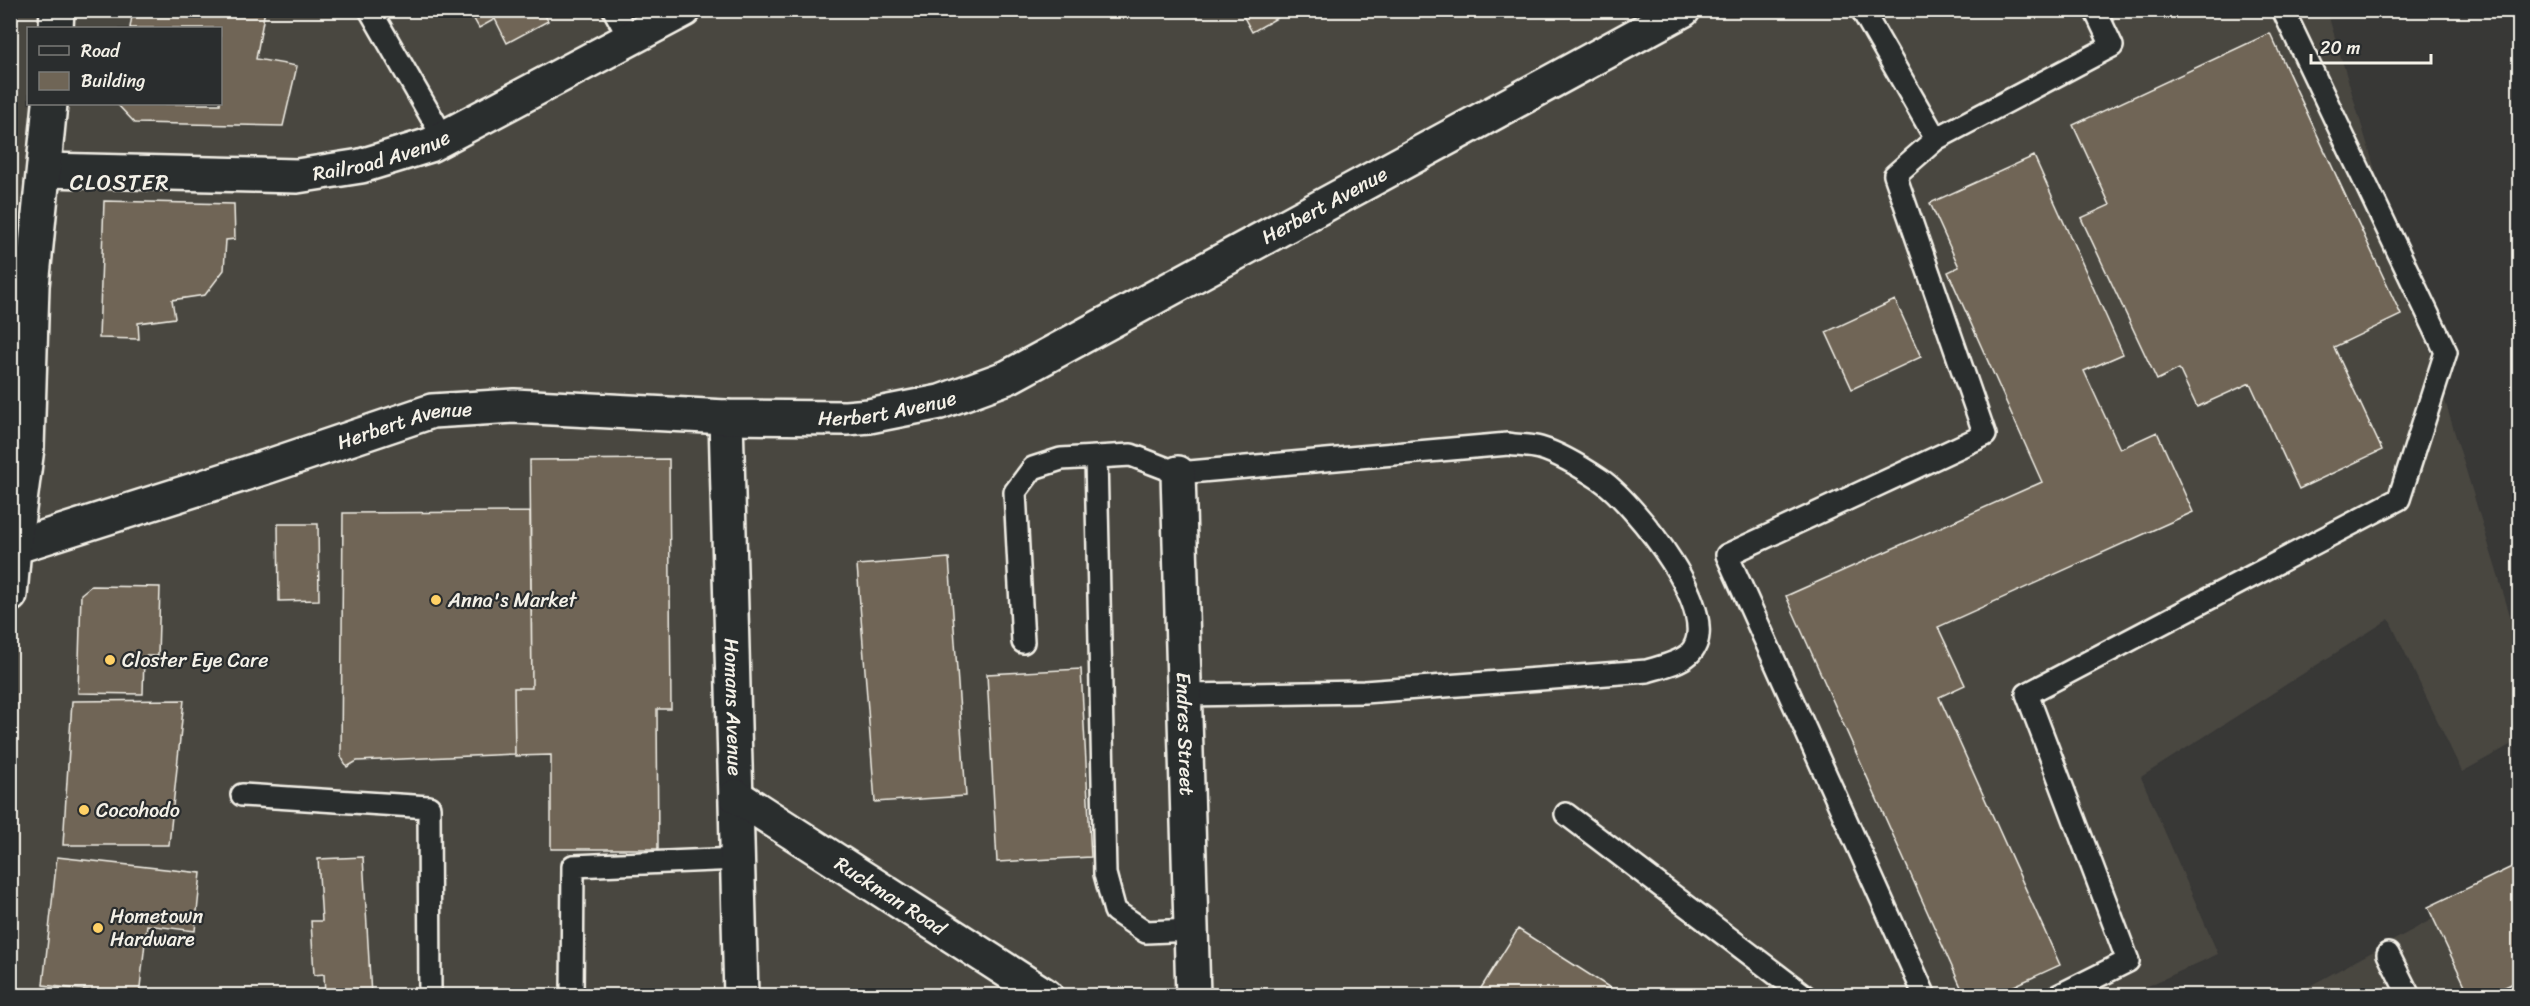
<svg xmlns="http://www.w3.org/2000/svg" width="2530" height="1006" font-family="Sriracha,sans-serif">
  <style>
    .built { fill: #484640; fill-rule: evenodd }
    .building { fill: #6f6556; stroke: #f4f1e8; stroke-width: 1.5 }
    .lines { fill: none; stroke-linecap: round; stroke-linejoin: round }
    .service-casing { stroke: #f4f1e8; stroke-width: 26 }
    .minor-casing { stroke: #f4f1e8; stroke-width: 38 }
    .tertiary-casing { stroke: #f4f1e8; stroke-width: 38 }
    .service { stroke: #2a2d2e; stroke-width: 21 }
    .minor { stroke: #2a2d2e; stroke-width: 33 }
    .tertiary { stroke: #2a2d2e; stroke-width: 33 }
    .poi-dot { fill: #ffd166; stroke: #2a2d2e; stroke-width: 2 }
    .labels { text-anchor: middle; stroke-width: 4.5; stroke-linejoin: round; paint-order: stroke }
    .street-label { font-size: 20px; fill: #f4f1e8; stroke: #2a2d2e }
    .poi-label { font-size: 20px; fill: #f4f1e8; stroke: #2a2d2e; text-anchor: start }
    .quarter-label { font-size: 22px; letter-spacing: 1.5px; fill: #f4f1e8; stroke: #2a2d2e }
  </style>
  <rect width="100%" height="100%" fill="#383836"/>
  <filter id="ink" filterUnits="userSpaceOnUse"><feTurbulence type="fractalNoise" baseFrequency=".0167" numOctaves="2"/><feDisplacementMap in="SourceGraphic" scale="12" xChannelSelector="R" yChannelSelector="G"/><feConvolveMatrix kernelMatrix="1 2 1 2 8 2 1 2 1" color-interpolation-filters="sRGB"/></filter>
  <g filter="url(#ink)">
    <!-- built -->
    <path class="built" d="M10,11H2327L2519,645V740L2462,772L2389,619L2141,777L2218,954L2128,995H11ZM28,28H220V104H28Z
      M2519,872V995H2293Z"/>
    <!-- building -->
    <path class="building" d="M133,10H265L256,59L297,66L283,126L135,123L117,104H220V28H130Z
      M469,10H542L548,21L507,43L495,19L479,28Z
      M1240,10H1291L1252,32Z
      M2270,33L2401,315L2334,347L2382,450L2299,489L2250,383L2197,407L2179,369L2157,380L2081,218L2110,205L2073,125Z
      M2034,156L2123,354L2084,371L2120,449L2157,432L2193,512L1938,627L1965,685L1939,697L2060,965L1992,996H1965L1786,596L2042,482L1948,272L1959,267L1930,203Z
      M104,201L234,204L235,239L226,240L224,270L205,295L172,300L175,318L138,323L139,339L99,338Z
      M1895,300L1921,357L1852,389L1826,332Z
      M669,459L671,709H657L658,849H551V755L515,756V754L514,688H532L530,460Z
      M530,512L532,688H514L515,754L357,761L347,767L341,756L343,513Z
      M278,524H318L319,600L279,601Z
      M949,558L966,796L875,802L857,565Z
      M91,586L160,587L158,656H144L143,694L78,693L81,594Z
      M1081,669L1091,857L997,862L987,674Z
      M184,700L169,845H63L72,701Z
      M57,857L201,873L195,931L147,925L139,996L43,985Z
      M363,857L371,996H325L324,974L314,975L311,921H322L318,859Z
      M2520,863V980L2486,996H2470L2428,907Z
      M1518,929L1623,996H1476Z"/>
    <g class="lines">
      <!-- service casing -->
      <g class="service-casing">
        <path id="service" d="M370,10L443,137
          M614,10L630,39
          M1862,10L1936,139L2112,46L2095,10
          M1096,457L1105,874L1115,911L1146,932L1192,930
          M1023,642L1015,492L1033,468L1061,459L1131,455L1178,473L1508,444C1519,446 1530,445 1540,448C1561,454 1583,468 1601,480C1633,502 1728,617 1689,654C1679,663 1660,667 1647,671L1364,692L1185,695
          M242,795L429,807L430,996
          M1566,814L1805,996
          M2388,954L2409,996
          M572,996L573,866L738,859
          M1925,996L1727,555L1985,435L1895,175L1936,139
          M2058,996L2128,961L2027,694L2399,499L2446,352L2283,10"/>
      </g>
      <!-- minor casing -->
      <g class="minor-casing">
        <g id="minor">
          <path id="s1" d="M45,170L297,176L361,166L430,145L684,10"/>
          <path id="s2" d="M726,417L741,996"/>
          <path id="s3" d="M1178,473L1193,996"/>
          <path id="s4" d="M14,547L266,467L432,411L514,406L726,417L846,418L869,416L940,402L1008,377L1683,10"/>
          <path id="s5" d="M736,796L1046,996"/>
        </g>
      </g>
      <!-- tertiary casing -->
      <g class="tertiary-casing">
        <path id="tertiary" d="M56,28L57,10
          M10,595L14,547L27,448L32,286L50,104"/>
      </g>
      <!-- service -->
      <use href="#service" class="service"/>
      <!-- minor -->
      <use href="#minor" class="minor"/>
      <!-- tertiary -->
      <use href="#tertiary" class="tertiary"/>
    </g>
  </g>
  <!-- markers -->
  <g class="poi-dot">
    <circle cx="436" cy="600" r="6"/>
    <circle cx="110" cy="660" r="6"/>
    <circle cx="84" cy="810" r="6"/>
    <circle cx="98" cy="928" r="6"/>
  </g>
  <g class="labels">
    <!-- street labels -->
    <g class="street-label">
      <text dy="7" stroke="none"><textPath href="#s1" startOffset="339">Railroad Avenue</textPath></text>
      <text dy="7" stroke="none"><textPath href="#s4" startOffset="1382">Herbert Avenue</textPath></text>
      <text dy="7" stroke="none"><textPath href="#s4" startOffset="896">Herbert Avenue</textPath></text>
      <text dy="7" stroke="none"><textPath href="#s4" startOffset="410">Herbert Avenue</textPath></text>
      <text dy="7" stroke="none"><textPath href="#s2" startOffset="290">Homans Avenue</textPath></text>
      <text dy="7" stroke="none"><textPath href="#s3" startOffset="261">Endres Street</textPath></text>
      <text dy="7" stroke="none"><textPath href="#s5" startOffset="184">Ruckman Road</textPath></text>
    </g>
    <!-- poi labels -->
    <g class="poi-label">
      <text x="448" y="607">Anna's Market</text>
      <text x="122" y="667">Closter Eye Care</text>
      <text x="96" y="817">Cocohodo</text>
      <text x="110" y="923">Hometown<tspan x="110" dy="23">Hardware</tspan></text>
    </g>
    <!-- quarter labels -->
    <g class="quarter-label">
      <text x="120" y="190">CLOSTER</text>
    </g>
  </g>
  <!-- margin -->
  <rect width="2530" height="1006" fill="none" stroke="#2a2d2e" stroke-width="36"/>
  <rect x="18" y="18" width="2494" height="970" fill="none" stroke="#f4f1e8" stroke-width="2" filter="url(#ink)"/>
  <!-- legend -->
  <rect x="27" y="27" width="195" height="78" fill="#2a2d2e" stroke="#7b7b78" stroke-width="1.5"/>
  <rect x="39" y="46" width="30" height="9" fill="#2a2d2e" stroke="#7b7b78" stroke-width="1.5"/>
  <text x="81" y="57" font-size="18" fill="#f4f1e8">Road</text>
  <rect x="39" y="72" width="30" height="18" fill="#6f6556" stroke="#7b7b78" stroke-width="1.5"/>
  <text x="81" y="87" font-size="18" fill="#f4f1e8">Building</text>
  <!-- scale -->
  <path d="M2311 54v9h120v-9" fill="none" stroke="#f4f1e8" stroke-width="3"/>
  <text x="2320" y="54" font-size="18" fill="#f4f1e8" stroke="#2a2d2e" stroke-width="4.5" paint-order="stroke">20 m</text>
</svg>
